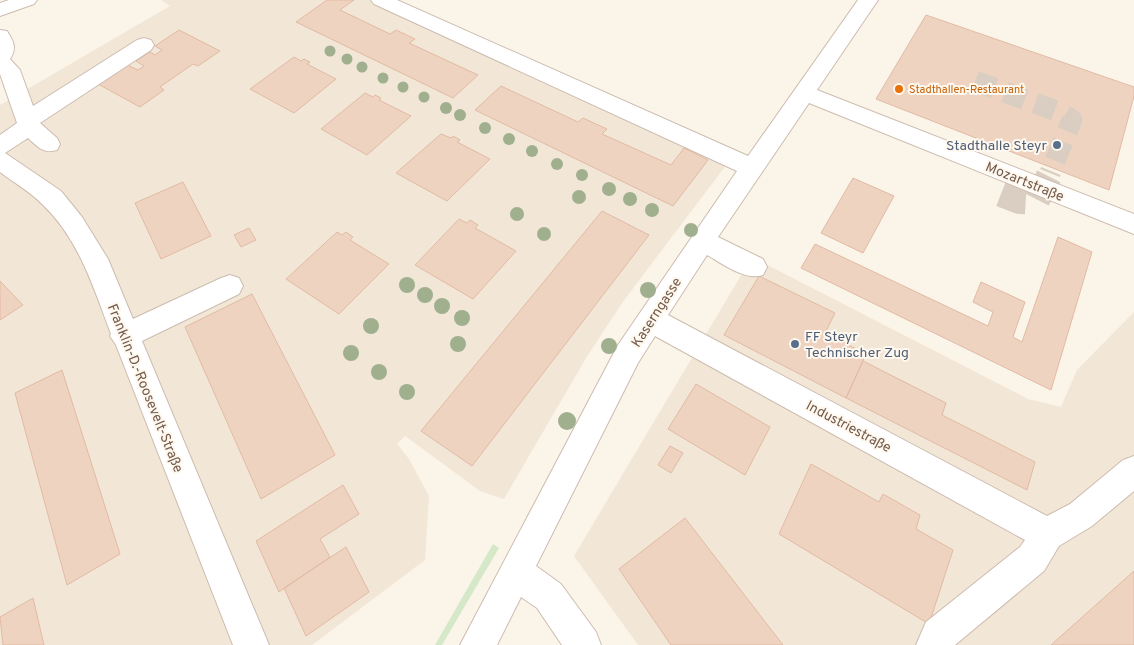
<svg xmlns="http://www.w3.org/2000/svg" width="1134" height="645" font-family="Overpass,sans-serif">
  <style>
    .residential { fill: #f2e6d7 }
    .green { fill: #d5e8c7 }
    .building { fill: #efd3c1; stroke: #e1baa3 }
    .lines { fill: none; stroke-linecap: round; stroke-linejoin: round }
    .minor-tunnel-far1 { stroke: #d9cec1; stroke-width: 21; stroke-dasharray: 21 11; stroke-linecap: butt }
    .minor-tunnel { stroke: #d9cec1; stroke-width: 26; stroke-dasharray: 26 13; stroke-linecap: butt }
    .minor-casing { stroke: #cdbcaf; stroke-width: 2 }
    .minor { fill: #fff; fill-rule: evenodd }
    .tree { fill: #a0b08f }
    .food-dot { fill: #e8710a; stroke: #fef8ee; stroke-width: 2 }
    .service-dot { fill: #5c6f8a; stroke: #fef8ee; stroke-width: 2 }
    .labels { text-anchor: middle; stroke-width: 4; stroke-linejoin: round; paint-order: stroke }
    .far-food-label { font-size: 11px; fill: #c56008; stroke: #fef8ee; text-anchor: start }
    .service-label { font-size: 14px; fill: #4e5e75; stroke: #fef8ee; text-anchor: end }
    .street-label { font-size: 14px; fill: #745b4d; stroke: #fef8ee }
  </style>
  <rect width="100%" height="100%" fill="#fbf4e8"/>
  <!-- residential -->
  <path class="residential" d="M161,0H394L736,152L622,303L586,358L504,499L480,491L405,436L397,444L409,459L429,496L425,560L312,645H0V105L170,6Z
    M752,257L1028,399L1061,407L1077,370L1134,312V645H638L574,556Z"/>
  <!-- green -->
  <path class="green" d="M493,544L499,548L442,645H435Z"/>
  <!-- building -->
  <path class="building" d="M327,0H354L340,10L390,34L396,30L415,39L409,43L478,75L453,98L296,22Z
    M926,15L1134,87V96L1109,190L876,99Z
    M179,30L220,51L198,66L193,64L160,87L164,90L140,107L98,84L127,65L138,70L144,66L136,61L150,52L155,55L162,50L155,46Z
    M294,57L301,61L304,59L310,62L307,64L336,79L294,113L250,89Z
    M501,86L578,122L583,118L607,129L602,134L671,165L684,148L708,160L673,206L475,110Z
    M365,93L373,97L375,95L381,98L379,100L411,116L367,155L321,129Z
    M441,134L451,138L453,136L460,140L457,142L490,159L447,201L396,173Z
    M853,178L894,196L863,253L821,233Z
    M183,182L211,236L161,259L135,203Z
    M602,211L649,235L472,466L421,431Z
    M459,219L467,223L470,220L478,225L475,228L516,251L473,299L415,265Z
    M249,228L256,240L241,247L234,235Z
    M337,232L342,235L346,232L353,237L350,240L389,264L339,314L286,279Z
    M1058,237L1092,252L1051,390L801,268L815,244L988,326L993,312L973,302L981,282L1025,302L1013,337L1022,342Z
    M759,276L835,313L825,333L866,354L846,398L724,335Z
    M0,281L23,305L0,320Z
    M252,294L335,455L261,499L185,327Z
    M863,361L946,403L942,415L1035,462L1027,490L846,398Z
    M62,370L120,554L67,585L15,393Z
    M696,384L770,427L745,475L668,429Z
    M670,446L683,453L671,473L658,465Z
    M811,464L879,502L883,494L920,515L916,529L953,550L929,624L779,534Z
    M343,485L359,514L320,539L330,557L279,592L256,541Z
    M685,518L783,645H671L619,569Z
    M346,547L369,592L306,636L284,588Z
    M1134,571V645H1051Z
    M33,598L44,645H3L0,617Z"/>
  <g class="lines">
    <!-- minor-tunnel-far1 -->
    <path class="minor-tunnel-far1" d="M975,81L1059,112L1072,120L1050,173"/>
    <!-- minor-tunnel -->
    <path class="minor-tunnel" d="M1001,194L1019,201L1036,202L1051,172"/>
    <!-- minor casing -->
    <g class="minor-casing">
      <path id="minor" d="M9,0H37L34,4L0,16V3Z
        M371,0H397L748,156L858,0H878L817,90L1134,214V234L809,103L718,237L763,259L767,267L763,275C745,281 723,264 707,255L668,315L1047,516L1070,504L1123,460L1134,456V491L1092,526L1059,546L1044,571L955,645H916L926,622L1020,547L1025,540L655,336L638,363L536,566L561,584L596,632L601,645H562L537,608L521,597L497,645H460L618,345L737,171L374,4Z
        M0,30L7,31C14,42 17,48 10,59L20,70L33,106L137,40L144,38L151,40L154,45L151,50L40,123L57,138L60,144L57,150C43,154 38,147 28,138L5,153L61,191L82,217L108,259L133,319L221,278L230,275L239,278L243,286L239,294L142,341L269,645H233L116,345L110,336L111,334C94,289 79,239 43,205C31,192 14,183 0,172V135L17,123L0,74Z"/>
    </g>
    <!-- minor -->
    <use href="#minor" class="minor"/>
  </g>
  <!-- trees -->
  <g class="tree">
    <circle cx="330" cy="51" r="5.5"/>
    <circle cx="347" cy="59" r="5.5"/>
    <circle cx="362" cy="67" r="5.5"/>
    <circle cx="383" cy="78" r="5.5"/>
    <circle cx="403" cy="87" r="5.5"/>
    <circle cx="424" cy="97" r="5.5"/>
    <circle cx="446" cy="108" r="6"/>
    <circle cx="460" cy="115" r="6"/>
    <circle cx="485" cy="128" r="6"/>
    <circle cx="509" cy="139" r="6"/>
    <circle cx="532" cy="151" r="6"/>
    <circle cx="557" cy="164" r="6"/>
    <circle cx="582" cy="175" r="6"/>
    <circle cx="609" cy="189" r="7"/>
    <circle cx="579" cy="197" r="7"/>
    <circle cx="630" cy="199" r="7"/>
    <circle cx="652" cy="210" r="7"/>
    <circle cx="517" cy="214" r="7"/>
    <circle cx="691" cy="230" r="7"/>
    <circle cx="544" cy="234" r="7"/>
    <circle cx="407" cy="285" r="8"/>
    <circle cx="648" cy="290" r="8"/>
    <circle cx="425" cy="295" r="8"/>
    <circle cx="442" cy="306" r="8"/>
    <circle cx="462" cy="318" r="8"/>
    <circle cx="371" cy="326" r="8"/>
    <circle cx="458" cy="344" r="8"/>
    <circle cx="609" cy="346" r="8"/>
    <circle cx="351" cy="353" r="8"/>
    <circle cx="379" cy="372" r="8"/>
    <circle cx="407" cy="392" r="8"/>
    <circle cx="567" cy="421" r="9"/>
  </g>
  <!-- markers -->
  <circle class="food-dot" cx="899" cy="89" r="5"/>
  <g class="service-dot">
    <circle cx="1057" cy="145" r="5"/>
    <circle cx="795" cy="344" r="5"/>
  </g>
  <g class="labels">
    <!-- far-food labels -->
    <g class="far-food-label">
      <text x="909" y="93">Stadthallen-Restaurant</text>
    </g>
    <!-- service labels -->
    <g class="service-label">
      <text x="1047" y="150">Stadthalle Steyr</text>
      <text x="805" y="341" text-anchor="start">FF Steyr<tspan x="805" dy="16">Technischer Zug</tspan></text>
    </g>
    <!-- street labels -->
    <g class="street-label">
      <text transform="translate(1025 181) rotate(22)" y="5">Mozartstraße</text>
      <text transform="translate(656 312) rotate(-57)" y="5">Kaserngasse</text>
      <text transform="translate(146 388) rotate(68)" y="5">Franklin-D.-Roosevelt-Straße</text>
      <text transform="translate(849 426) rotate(28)" y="5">Industriestraße</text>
    </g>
  </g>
</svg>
